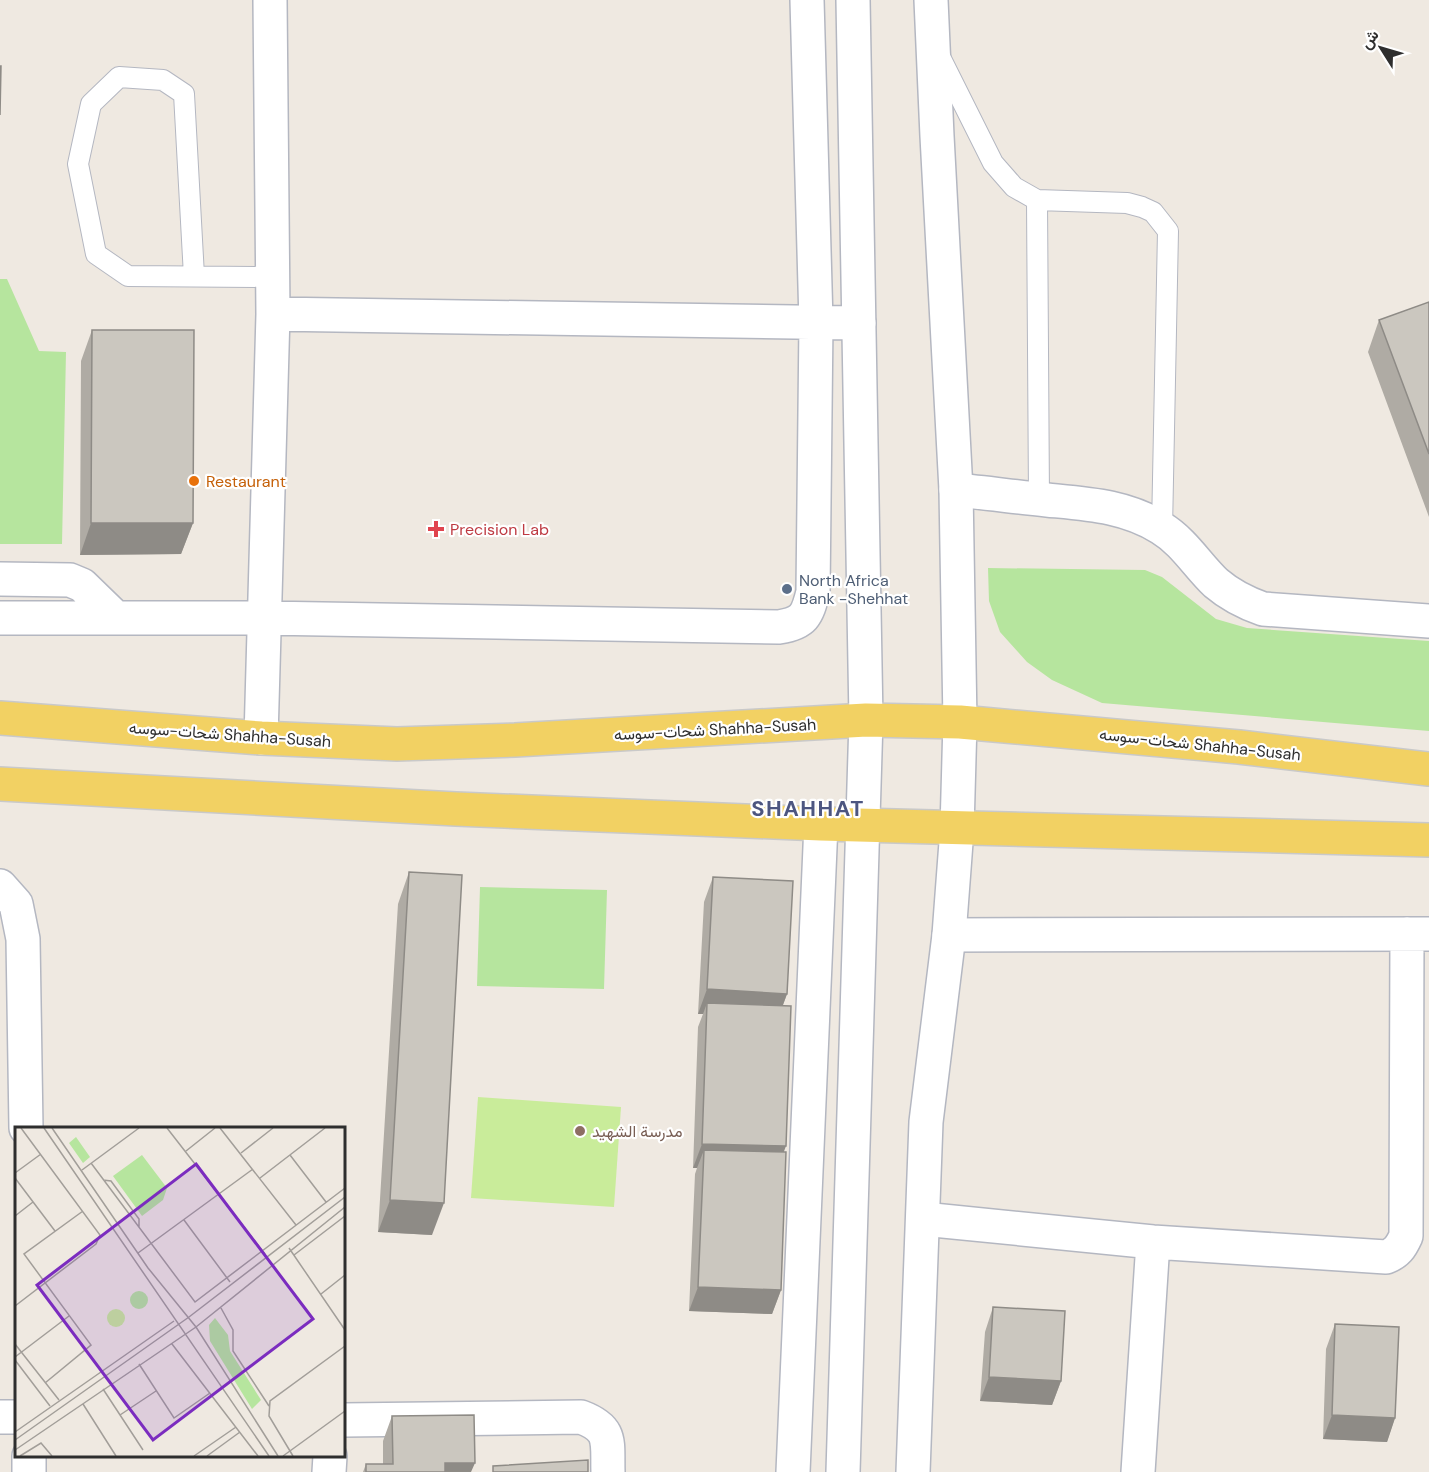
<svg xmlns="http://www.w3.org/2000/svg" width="1429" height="1472" font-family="'DM Sans',Vazirmatn,sans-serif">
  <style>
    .green { fill: #b6e59e }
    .pitch { fill: #c9ec9a }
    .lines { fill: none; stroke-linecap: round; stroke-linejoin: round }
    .service-casing { stroke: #b4b7c1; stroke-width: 22 }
    .minor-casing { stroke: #b4b7c1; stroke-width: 36 }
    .tertiary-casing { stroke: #b4b7c1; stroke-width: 36 }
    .primary-casing { stroke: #c9c9c9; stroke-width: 36 }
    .service { stroke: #fff; stroke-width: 20 }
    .minor { stroke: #fff; stroke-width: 33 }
    .tertiary { stroke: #fff; stroke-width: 33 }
    .primary { stroke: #f2d163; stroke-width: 33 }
    .wall { fill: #afaba4 }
    .shaded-wall { fill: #8e8b86 }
    .building { fill: #cbc7bf; stroke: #8e8b86; stroke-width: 1.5 }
    .food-dot { fill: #e8710a; stroke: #fff; stroke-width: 2 }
    .health-dot { fill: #e0444e; stroke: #fff; stroke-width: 2 }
    .service-dot { fill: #5c6f8a; stroke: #fff; stroke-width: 2 }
    .education-dot { fill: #8d6e63; stroke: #fff; stroke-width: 2 }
    .labels { text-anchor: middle; stroke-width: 4.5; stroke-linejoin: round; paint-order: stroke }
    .food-label { font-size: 16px; fill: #c56008; stroke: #fff; text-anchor: start }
    .health-label { font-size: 16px; fill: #be3a42; stroke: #fff; text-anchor: start }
    .service-label { font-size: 16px; fill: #4e5e75; stroke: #fff; text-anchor: start }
    .street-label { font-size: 16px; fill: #2e2e2e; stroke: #fff }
    .education-label { font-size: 16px; fill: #785e54; stroke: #fff; text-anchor: start }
    .district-label { font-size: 22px; font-weight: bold; letter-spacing: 1.5px; fill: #4d5680; stroke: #fff }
    .inset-road { fill: none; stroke: #a29e99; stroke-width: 1.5 }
    .view { fill: #7b2cbf; fill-opacity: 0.15; stroke: #7b2cbf; stroke-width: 3 }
    .inset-edge { fill: none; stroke: #2e2e2e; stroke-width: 3 }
  </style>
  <rect width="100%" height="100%" fill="#efe9e1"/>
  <!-- green -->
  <path class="green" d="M0,279H7L39,351L66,352L62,544H0Z
    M988,568L1145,570L1162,577L1216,619L1247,628L1429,641V731L1102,703L1052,680L1027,662L1000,632L989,601Z
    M480,887L607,890L604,989L477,986Z"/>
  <!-- pitch -->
  <path class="pitch" d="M478,1097L621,1107L614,1207L471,1198Z"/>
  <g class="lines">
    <!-- service casing -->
    <g class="service-casing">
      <path id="service" d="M939,55L993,163L1014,187L1037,200L1127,203L1142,207L1153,212L1168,231L1162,529
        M1037,200L1039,499
        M194,276L184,94L163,80L119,77L91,104L78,164L96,254L128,276L273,277"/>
    </g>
    <!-- minor casing -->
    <g class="minor-casing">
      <path id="minor" d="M273,314L859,323
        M956,490C987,493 1017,497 1047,500C1088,504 1126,506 1161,528C1184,542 1197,565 1216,583C1230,595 1246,603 1263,609L1429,621
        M0,579L70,580L82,585L116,618
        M0,618H265L779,627C804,623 807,616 813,592L816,322L807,0
        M261,738L273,314L270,0
        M0,886L16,904L23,939L26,1128
        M949,935L1427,934
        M923,1219L1153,1242L1386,1257C1397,1253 1401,1247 1406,1236L1407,934
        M0,1417H16
        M344,1420L581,1417C613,1429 607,1442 608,1472
        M29,1456V1472
        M329,1472L330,1456
        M793,1472L821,824
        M1138,1472L1153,1242"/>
    </g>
    <!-- tertiary casing -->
    <g class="tertiary-casing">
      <path id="tertiary" d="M843,1472L866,720L853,0
        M913,1472L926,1122L949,935L957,829L960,722L956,490L937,136L931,0"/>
    </g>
    <!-- primary casing -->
    <g class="primary-casing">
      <path id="primary" d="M0,718L261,738L397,744L515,740L866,720L960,722L1239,747L1429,769
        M0,784L456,809L821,824L1429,840"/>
    </g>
    <!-- service -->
    <use href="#service" class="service"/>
    <!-- minor -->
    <use href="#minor" class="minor"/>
    <!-- tertiary -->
    <use href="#tertiary" class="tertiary"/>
    <!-- primary -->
    <use href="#primary" class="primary"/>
  </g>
  <!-- wall -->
  <path class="wall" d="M1429,302V517L1368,352L1379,320Z
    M92,330L193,523L181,554L80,555L81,361Z
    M409,872L432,1235L378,1232L398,904Z
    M713,877L787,994L783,1005L784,1152L781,1290L772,1314L689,1311L695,1174L697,1168H693L698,1027L703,1014H698L704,902Z
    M993,1307L1061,1381L1052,1405L980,1401L985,1332Z
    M1335,1324L1395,1418L1387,1442L1323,1439L1326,1349Z
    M392,1416L471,1472H363L366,1464H383V1441Z"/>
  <!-- shaded-wall -->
  <path class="shaded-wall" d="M91,523H193L181,554L80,555Z
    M707,989L787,994L778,1018L707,1003L703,1014H698Z
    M702,1144L786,1146L777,1170L704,1150L697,1168H693Z
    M390,1200L444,1203L432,1235L378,1232Z
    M698,1287L781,1290L772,1314L689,1311Z
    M989,1377L1061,1381L1052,1405L980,1401Z
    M1332,1415L1395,1418L1387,1442L1323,1439Z
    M445,1463H475L471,1472H441Z"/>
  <!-- building -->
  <path class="building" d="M0,66H1L0,115Z
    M1429,302V454L1379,320Z
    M92,330H194L193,523H91Z
    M409,872L462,875L444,1203L390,1200Z
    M713,877L793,881L787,994L707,989Z
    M707,1003L791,1006L786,1146L702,1144Z
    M704,1150L786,1152L781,1290L698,1287Z
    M993,1307L1065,1311L1061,1381L989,1377Z
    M1335,1324L1399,1327L1395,1418L1332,1415Z
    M474,1415L475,1463H445V1472H366V1464H393L392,1416Z
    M588,1460V1472H493V1466Z"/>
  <!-- markers -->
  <circle class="food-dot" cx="194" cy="481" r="6"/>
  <path class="health-dot" d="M433 520h6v6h6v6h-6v6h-6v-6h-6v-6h6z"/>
  <circle class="service-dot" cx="787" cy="589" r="6"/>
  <circle class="education-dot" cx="580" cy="1131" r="6"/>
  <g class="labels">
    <!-- food labels -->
    <g class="food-label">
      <text x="206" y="487">Restaurant</text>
    </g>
    <!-- health labels -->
    <g class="health-label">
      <text x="450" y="535">Precision Lab</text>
    </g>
    <!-- service labels -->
    <g class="service-label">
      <text x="799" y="586">North Africa<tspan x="799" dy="18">Bank -Shehhat</tspan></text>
    </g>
    <!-- street labels -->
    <g class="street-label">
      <text transform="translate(715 729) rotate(-3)" y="6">شحات-سوسه Shahha-Susah</text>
      <text transform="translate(230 734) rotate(4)" y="6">شحات-سوسه Shahha-Susah</text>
      <text transform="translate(1200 744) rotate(6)" y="6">شحات-سوسه Shahha-Susah</text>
    </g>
    <!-- education labels -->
    <g class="education-label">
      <text x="592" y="1137">مدرسة الشهيد</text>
    </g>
    <!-- district labels -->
    <g class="district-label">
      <text x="808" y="816">SHAHHAT</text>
    </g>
  </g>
  <!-- overview -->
  <g transform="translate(15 1127)">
    <rect width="330" height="330" fill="#efe9e1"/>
    <path d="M61,10L75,30L68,36L54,16ZM127,28L152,61L148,73L127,89L98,49ZM115 173a9 9 0 1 1 18 0a9 9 0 1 1-18 0ZM200,191L213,208L215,224L246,273L237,282L195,214L194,198Z" fill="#b6e59e"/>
    <path d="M92 191a9 9 0 1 1 18 0a9 9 0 1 1-18 0Z" fill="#c9ec9a"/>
    <path class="inset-road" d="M29,1L254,329M37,1L133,141L181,200L263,329M152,1L250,127M205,1L281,98M171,24L200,1M226,26L258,1M275,28L311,75M76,36L180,175L330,61M67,43L124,1M0,46L26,27M0,51L40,104M245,51L310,1M88,53L96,54L124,92V100M0,89L18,75M169,93L215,155M274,121L330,203M123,126L238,42M279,128L330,89M306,167L330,148M0,179L81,117L85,108L6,1M206,181L218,203V224L254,279M0,217L44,273M157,217L243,329M0,230L54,189M0,233L35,279M124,237L159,291L195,266M30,256L76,218L9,127L68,84M88,262L128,323M68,277L101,329M105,288L141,264M0,305L159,194M0,313L174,190L330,70M0,323L181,200L330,80M5,329L26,316L37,329M179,329L221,300M192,329L225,305M268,329L330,284M278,329L254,289L255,274L330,219"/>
    <path class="view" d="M181,37L298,192L138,313L22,158Z"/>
    <rect width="330" height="330" class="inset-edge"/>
  </g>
  <!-- north arrow -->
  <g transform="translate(1381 48) rotate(307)" stroke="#ffffff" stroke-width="4.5" paint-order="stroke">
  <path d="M0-4.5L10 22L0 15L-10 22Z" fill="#2e2e2e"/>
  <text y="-9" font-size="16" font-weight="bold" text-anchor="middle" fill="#2e2e2e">ش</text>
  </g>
</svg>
